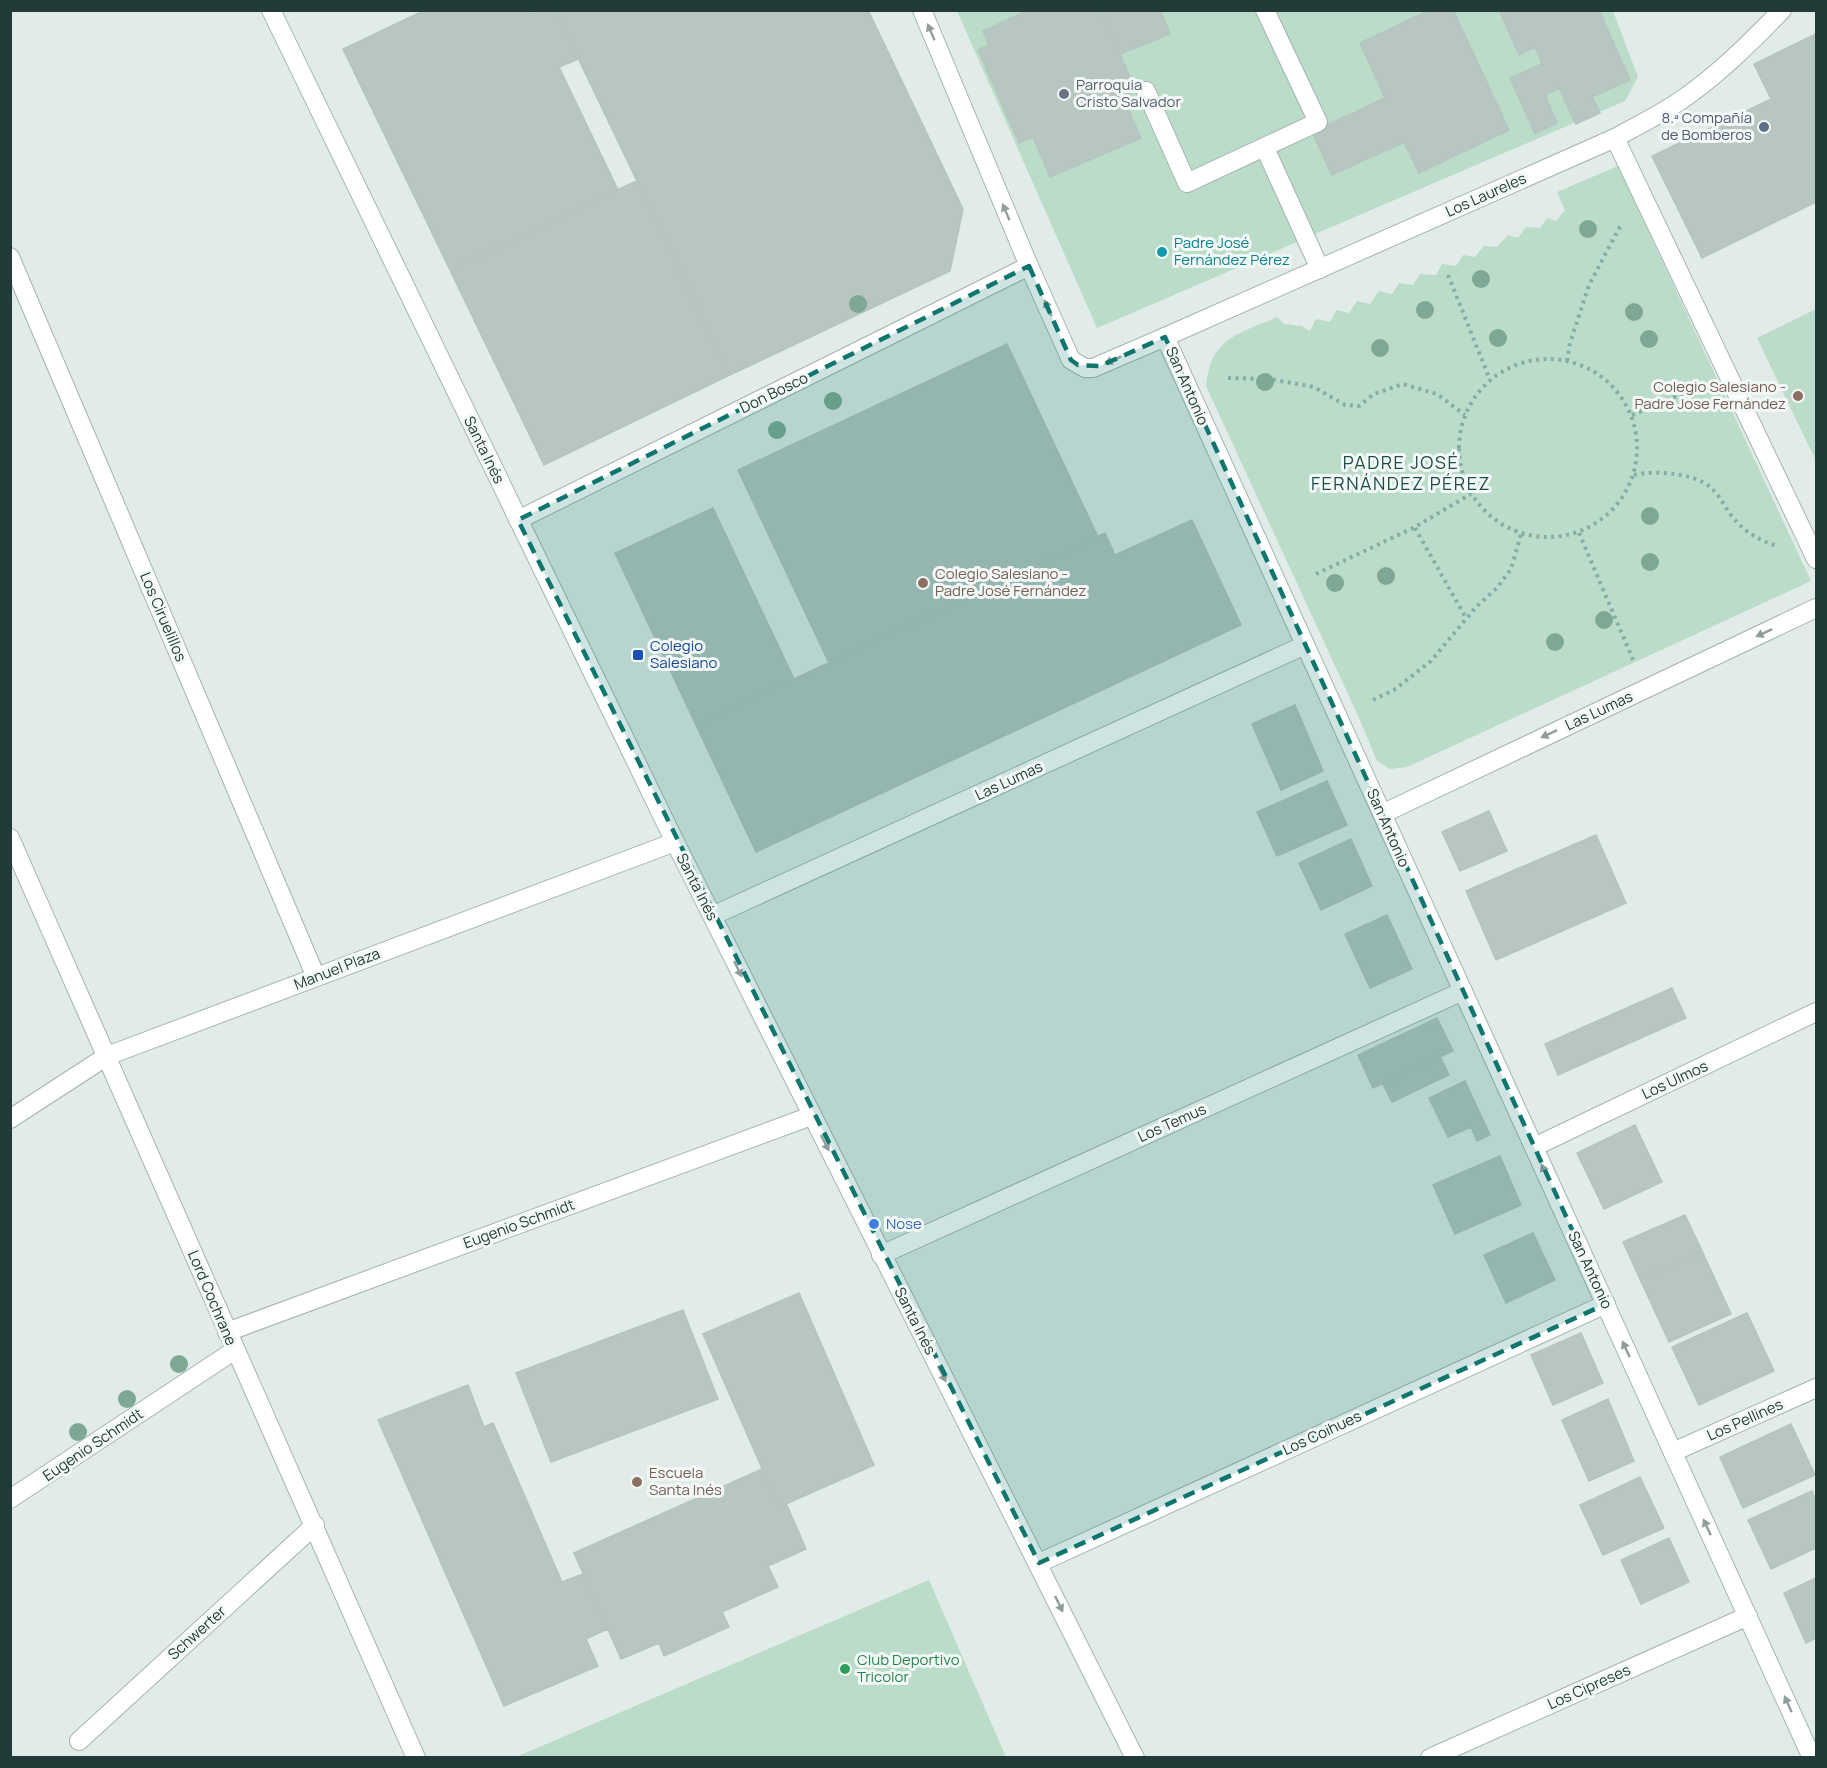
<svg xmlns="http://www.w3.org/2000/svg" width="1827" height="1768" font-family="Manrope,sans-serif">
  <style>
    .green { fill: #bbdcc8 }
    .building { fill: #b7c6c1; stroke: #b4c5c0; stroke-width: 1.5 }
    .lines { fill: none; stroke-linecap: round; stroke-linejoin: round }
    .service-casing { stroke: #a4b3b0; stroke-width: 20 }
    .minor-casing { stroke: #a4b3b0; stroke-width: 20 }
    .secondary-casing { stroke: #a0b7b1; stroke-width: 20 }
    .path { stroke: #83aea6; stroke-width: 4; stroke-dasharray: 3 4.5; stroke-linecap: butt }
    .service { stroke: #fff; stroke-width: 18 }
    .minor { stroke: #fff; stroke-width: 18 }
    .secondary { stroke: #fff; stroke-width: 18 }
    .tree { fill: #7fa894 }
    .oneway { fill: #909d9c }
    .marked { fill: #0f766e; fill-opacity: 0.2; stroke: #0f766e; stroke-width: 4.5; stroke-dasharray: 12 8; stroke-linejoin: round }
    .worship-dot { fill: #6b7280; stroke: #f2f8f6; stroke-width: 2 }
    .service-dot { fill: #5c6f8a; stroke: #f2f8f6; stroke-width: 2 }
    .culture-dot { fill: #0f9aa8; stroke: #f2f8f6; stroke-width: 2 }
    .education-dot { fill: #8d6e63; stroke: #f2f8f6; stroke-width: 2 }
    .transit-dot { fill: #1a4fb4; stroke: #f2f8f6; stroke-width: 2 }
    .shop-dot { fill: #3f7fe0; stroke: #f2f8f6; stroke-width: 2 }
    .leisure-dot { fill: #2e9e5b; stroke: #f2f8f6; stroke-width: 2 }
    .labels { text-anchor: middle; stroke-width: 6; stroke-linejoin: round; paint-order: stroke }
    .worship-label { font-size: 15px; fill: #5b616d; stroke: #f2f8f6; text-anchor: start }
    .service-label { font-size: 15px; fill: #4e5e75; stroke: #f2f8f6; text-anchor: end }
    .street-label { font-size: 15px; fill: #223b38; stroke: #f2f8f6 }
    .culture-label { font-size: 15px; fill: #0d838f; stroke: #f2f8f6; text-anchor: start }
    .education-label { font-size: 15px; fill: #785e54; stroke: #f2f8f6; text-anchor: start }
    .transit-label { font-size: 15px; fill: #164399; stroke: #f2f8f6; text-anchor: start }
    .shop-label { font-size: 15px; fill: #366cbe; stroke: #f2f8f6; text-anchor: start }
    .leisure-label { font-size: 15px; fill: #27864d; stroke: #f2f8f6; text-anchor: start }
    .quarter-label { font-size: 18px; letter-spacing: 1.5px; fill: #1f4d47; stroke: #f2f8f6 }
  </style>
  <rect width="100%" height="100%" fill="#e1ebe8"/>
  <!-- green -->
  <path class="green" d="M957,11H1613L1638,77L1625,101L1097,328Z
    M1618,166L1811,581L1407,767L1390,769L1377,761L1360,720L1206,386C1211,337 1237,335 1277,317L1284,324L1301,326L1310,331L1316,319L1330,322L1336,310L1349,313L1357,301L1370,304L1379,291L1392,294L1399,283L1413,285L1420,274L1436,275L1442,264L1456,266L1463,255L1475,257L1484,246L1497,247L1508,235L1518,238L1526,227L1540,228L1547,218L1556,221L1565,210L1557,192Z
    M1816,309V461L1757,338Z
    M929,1580L1006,1757H516Z"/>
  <!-- building -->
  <path class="building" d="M425,10H530L532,14L538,10H555L578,59L559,67L618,190L450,270L343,49Z
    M555,10H868L963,209L950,271L730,375Z
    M1029,10H1085L1086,12L1101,10L1136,91L1123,97L1141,138L1050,177L1033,137L1019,143L978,50L989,45L983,31Z
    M1101,10H1160L1170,34L1120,54Z
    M1430,10H1453L1509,130L1419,173L1404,142L1332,175L1312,132L1385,98L1360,43Z
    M1499,10H1599L1630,80L1592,97L1600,113L1576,124L1559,88L1545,95L1557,123L1535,134L1510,78L1542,64L1535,47L1519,55Z
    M1816,34V202L1702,258L1652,156L1771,99L1754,64Z
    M636,181L730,375L544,465L450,270Z
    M1007,344L1098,537L829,663L738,470Z
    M713,508L794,679L696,725L615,553Z
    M1192,520L1241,625L756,852L696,725L1105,533L1115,555Z
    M1295,705L1323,771L1281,790L1252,724Z
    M1327,781L1347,825L1277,856L1257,812Z
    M1489,811L1507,851L1460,871L1442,832Z
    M1596,835L1626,903L1496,960L1466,891Z
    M1351,839L1372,886L1321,910L1299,863Z
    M1387,915L1412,969L1370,988L1345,934Z
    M1672,988L1686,1018L1558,1075L1545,1044Z
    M1437,1018L1453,1051L1373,1088L1358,1055Z
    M1440,1056L1449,1075L1392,1102L1383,1084Z
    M1465,1081L1490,1135L1477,1141L1471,1127L1448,1137L1429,1098Z
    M1635,1125L1662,1182L1604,1209L1577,1153Z
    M1500,1156L1521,1205L1455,1234L1433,1185Z
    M1685,1215L1702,1251L1640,1279L1623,1242Z
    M1533,1233L1555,1280L1506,1303L1484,1255Z
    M1702,1251L1731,1314L1669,1342L1640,1279Z
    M799,1293L874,1465L779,1507L703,1334Z
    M683,1310L718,1399L551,1462L516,1373Z
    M1747,1313L1774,1371L1699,1405L1672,1347Z
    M1581,1333L1603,1383L1553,1405L1531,1355Z
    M468,1385L484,1427L493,1423L562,1582L583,1574L608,1629L586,1639L598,1666L504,1706L378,1420Z
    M1608,1399L1634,1461L1589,1481L1562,1420Z
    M1791,1424L1815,1475L1743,1508L1720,1457Z
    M762,1469L779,1507L786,1503L806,1549L768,1566L778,1587L722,1612L729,1627L664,1656L659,1643L621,1659L574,1553Z
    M1640,1477L1664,1528L1603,1555L1580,1505Z
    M1812,1491L1816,1501V1548L1771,1569L1748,1520Z
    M1669,1538L1689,1582L1641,1604L1621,1560Z
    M1816,1578V1638L1806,1643L1784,1593Z"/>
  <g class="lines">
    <!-- service casing -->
    <g class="service-casing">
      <path id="service" d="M1146,91L1187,183L1318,122L1265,10
        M1265,148L1320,269"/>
    </g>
    <!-- minor casing -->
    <g class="minor-casing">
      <path id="minor" d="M1615,138L1816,559
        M10,257L316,977
        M1165,337L1615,138C1637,126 1659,115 1680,101C1718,75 1750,43 1782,10
        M518,520L1029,266
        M1382,814L1816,608
        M10,838L416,1758
        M10,1119L107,1056L675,842
        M1534,1147L1816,1012
        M881,1255L1463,991
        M227,1332L811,1116
        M1673,1452L1816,1388
        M10,1499L235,1350
        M1039,1563L1606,1304
        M79,1741L315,1525
        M1430,1758L1748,1616"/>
    </g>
    <!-- secondary casing -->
    <g class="secondary-casing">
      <path id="secondary" d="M271,10L675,842L1135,1758
        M922,10L1029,266L1071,360L1085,368H1093L1165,337L1812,1758
        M712,916L1305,645"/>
    </g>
    <!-- path -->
    <path class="path" d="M1448,275L1490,380
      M1459 448a89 89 0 1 1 178 0a89 89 0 1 1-178 0Z
      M1567,361L1570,343L1589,285L1622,223
      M1228,378L1270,379L1314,387L1345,405L1359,406L1374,394L1403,384L1437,394L1465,415
      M1632,415L1700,386
      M1634,475C1654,470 1696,473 1711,488C1720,495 1724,506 1731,515C1743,531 1758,540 1777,546
      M1415,528L1466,618
      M1579,533L1634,662
      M1316,574L1415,527L1471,494
      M1373,700L1394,690L1431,661L1476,607L1497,588L1511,569L1521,534"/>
    <!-- service -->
    <use href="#service" class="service"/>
    <!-- minor -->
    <use href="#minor" class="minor"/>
    <!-- secondary -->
    <use href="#secondary" class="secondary"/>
  </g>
  <!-- trees -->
  <g class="tree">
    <circle cx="1588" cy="229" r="9"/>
    <circle cx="1481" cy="279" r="9"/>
    <circle cx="858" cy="304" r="9"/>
    <circle cx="1425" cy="310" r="9"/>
    <circle cx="1634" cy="312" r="9"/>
    <circle cx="1498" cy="338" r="9"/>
    <circle cx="1649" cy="339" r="9"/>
    <circle cx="1380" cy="348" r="9"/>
    <circle cx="1265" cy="382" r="9"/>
    <circle cx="833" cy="401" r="9"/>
    <circle cx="777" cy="430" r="9"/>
    <circle cx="1650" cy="516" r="9"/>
    <circle cx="1650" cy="562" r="9"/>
    <circle cx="1386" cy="576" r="9"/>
    <circle cx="1335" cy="583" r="9"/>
    <circle cx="1604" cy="620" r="9"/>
    <circle cx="1555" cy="642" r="9"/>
    <circle cx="179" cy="1364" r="9"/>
    <circle cx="127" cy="1399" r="9"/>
    <circle cx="78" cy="1432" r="9"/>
  </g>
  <!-- one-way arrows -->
  <defs><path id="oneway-solid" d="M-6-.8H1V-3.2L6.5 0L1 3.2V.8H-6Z" transform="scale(1.5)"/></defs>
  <g class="oneway">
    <use href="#oneway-solid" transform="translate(931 32) rotate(-113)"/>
    <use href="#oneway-solid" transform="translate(1006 212) rotate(-113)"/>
    <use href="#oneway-solid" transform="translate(1048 308) rotate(-114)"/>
    <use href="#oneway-solid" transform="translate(1113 360) rotate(156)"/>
    <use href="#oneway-solid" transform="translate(1764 633) rotate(155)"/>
    <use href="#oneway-solid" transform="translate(1549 734) rotate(155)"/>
    <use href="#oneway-solid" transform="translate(738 969) rotate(64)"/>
    <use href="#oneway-solid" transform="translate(825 1143) rotate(63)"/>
    <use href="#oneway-solid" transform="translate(1545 1172) rotate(-115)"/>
    <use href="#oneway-solid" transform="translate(1626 1349) rotate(-115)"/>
    <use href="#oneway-solid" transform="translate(942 1374) rotate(63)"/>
    <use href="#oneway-solid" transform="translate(1707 1527) rotate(-115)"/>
    <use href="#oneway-solid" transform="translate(1059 1604) rotate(64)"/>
    <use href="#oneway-solid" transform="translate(1788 1704) rotate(-114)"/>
  </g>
  <!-- marked area -->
  <path class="marked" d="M1029,266L1071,360L1078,365L1100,366L1165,337L1606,1304L1039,1563L518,520Z"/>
  <!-- markers -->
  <circle class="worship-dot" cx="1064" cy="94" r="6"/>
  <circle class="service-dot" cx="1764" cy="127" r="6"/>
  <circle class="culture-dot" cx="1162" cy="252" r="6"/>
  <g class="education-dot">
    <circle cx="1798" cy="396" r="6"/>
    <circle cx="923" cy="583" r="6"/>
    <circle cx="637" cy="1482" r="6"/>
  </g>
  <rect class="transit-dot" x="632" y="649" width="12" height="12" rx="3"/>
  <circle class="shop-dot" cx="874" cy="1224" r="6"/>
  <circle class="leisure-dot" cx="845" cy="1669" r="6"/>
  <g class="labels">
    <!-- worship labels -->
    <g class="worship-label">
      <text x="1076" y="90">Parroquia<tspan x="1076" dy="17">Cristo Salvador</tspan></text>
    </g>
    <!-- service labels -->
    <g class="service-label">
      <text x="1752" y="123">8.ª Compañía<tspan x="1752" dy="17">de Bomberos</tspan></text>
    </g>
    <!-- street labels -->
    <g class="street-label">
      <text transform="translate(1486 195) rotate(-24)" y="5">Los Laureles</text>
      <text transform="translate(1187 386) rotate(66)" y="5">San Antonio</text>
      <text transform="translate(774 393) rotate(-26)" y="5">Don Bosco</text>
      <text transform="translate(484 450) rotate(64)" y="5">Santa Inés</text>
      <text transform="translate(163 617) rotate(67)" y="5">Los Ciruelillos</text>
      <text transform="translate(1599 711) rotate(-25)" y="5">Las Lumas</text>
      <text transform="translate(1009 781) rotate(-25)" y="5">Las Lumas</text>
      <text transform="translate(1388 828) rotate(66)" y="5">San Antonio</text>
      <text transform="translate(697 887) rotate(63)" y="5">Santa Inés</text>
      <text transform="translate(337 969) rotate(-21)" y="5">Manuel Plaza</text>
      <text transform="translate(1675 1080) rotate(-25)" y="5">Los Ulmos</text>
      <text transform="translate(1172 1123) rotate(-24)" y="5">Los Temus</text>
      <text transform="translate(519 1224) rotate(-20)" y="5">Eugenio Schmidt</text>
      <text transform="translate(1590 1270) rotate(65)" y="5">San Antonio</text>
      <text transform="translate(212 1298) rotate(67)" y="5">Lord Cochrane</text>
      <text transform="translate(915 1321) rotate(63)" y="5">Santa Inés</text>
      <text transform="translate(1745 1420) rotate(-24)" y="5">Los Pellines</text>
      <text transform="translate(1322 1433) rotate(-25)" y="5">Los Coihues</text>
      <text transform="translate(93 1445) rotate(-34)" y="5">Eugenio Schmidt</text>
      <text transform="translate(197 1633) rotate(-42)" y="5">Schwerter</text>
      <text transform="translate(1589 1687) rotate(-24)" y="5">Los Cipreses</text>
    </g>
    <!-- culture labels -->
    <g class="culture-label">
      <text x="1174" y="248">Padre José<tspan x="1174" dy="17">Fernández Pérez</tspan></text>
    </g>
    <!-- education labels -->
    <g class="education-label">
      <text x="1786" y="392" text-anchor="end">Colegio Salesiano -<tspan x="1786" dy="17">Padre Jose Fernández</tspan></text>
      <text x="935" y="579">Colegio Salesiano -<tspan x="935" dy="17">Padre José Fernández</tspan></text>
      <text x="649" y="1478">Escuela<tspan x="649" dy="17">Santa Inés</tspan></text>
    </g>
    <!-- transit labels -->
    <g class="transit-label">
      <text x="650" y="651">Colegio<tspan x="650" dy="17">Salesiano</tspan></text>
    </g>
    <!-- shop labels -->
    <g class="shop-label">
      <text x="886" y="1229">Nose</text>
    </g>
    <!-- leisure labels -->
    <g class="leisure-label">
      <text x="857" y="1665">Club Deportivo<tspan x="857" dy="17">Tricolor</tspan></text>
    </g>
    <!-- quarter labels -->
    <g class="quarter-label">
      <text x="1401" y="469">PADRE JOSÉ<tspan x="1401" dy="21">FERNÁNDEZ PÉREZ</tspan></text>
    </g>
  </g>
  <!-- border -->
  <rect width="1827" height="1768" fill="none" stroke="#223b38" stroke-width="24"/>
</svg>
